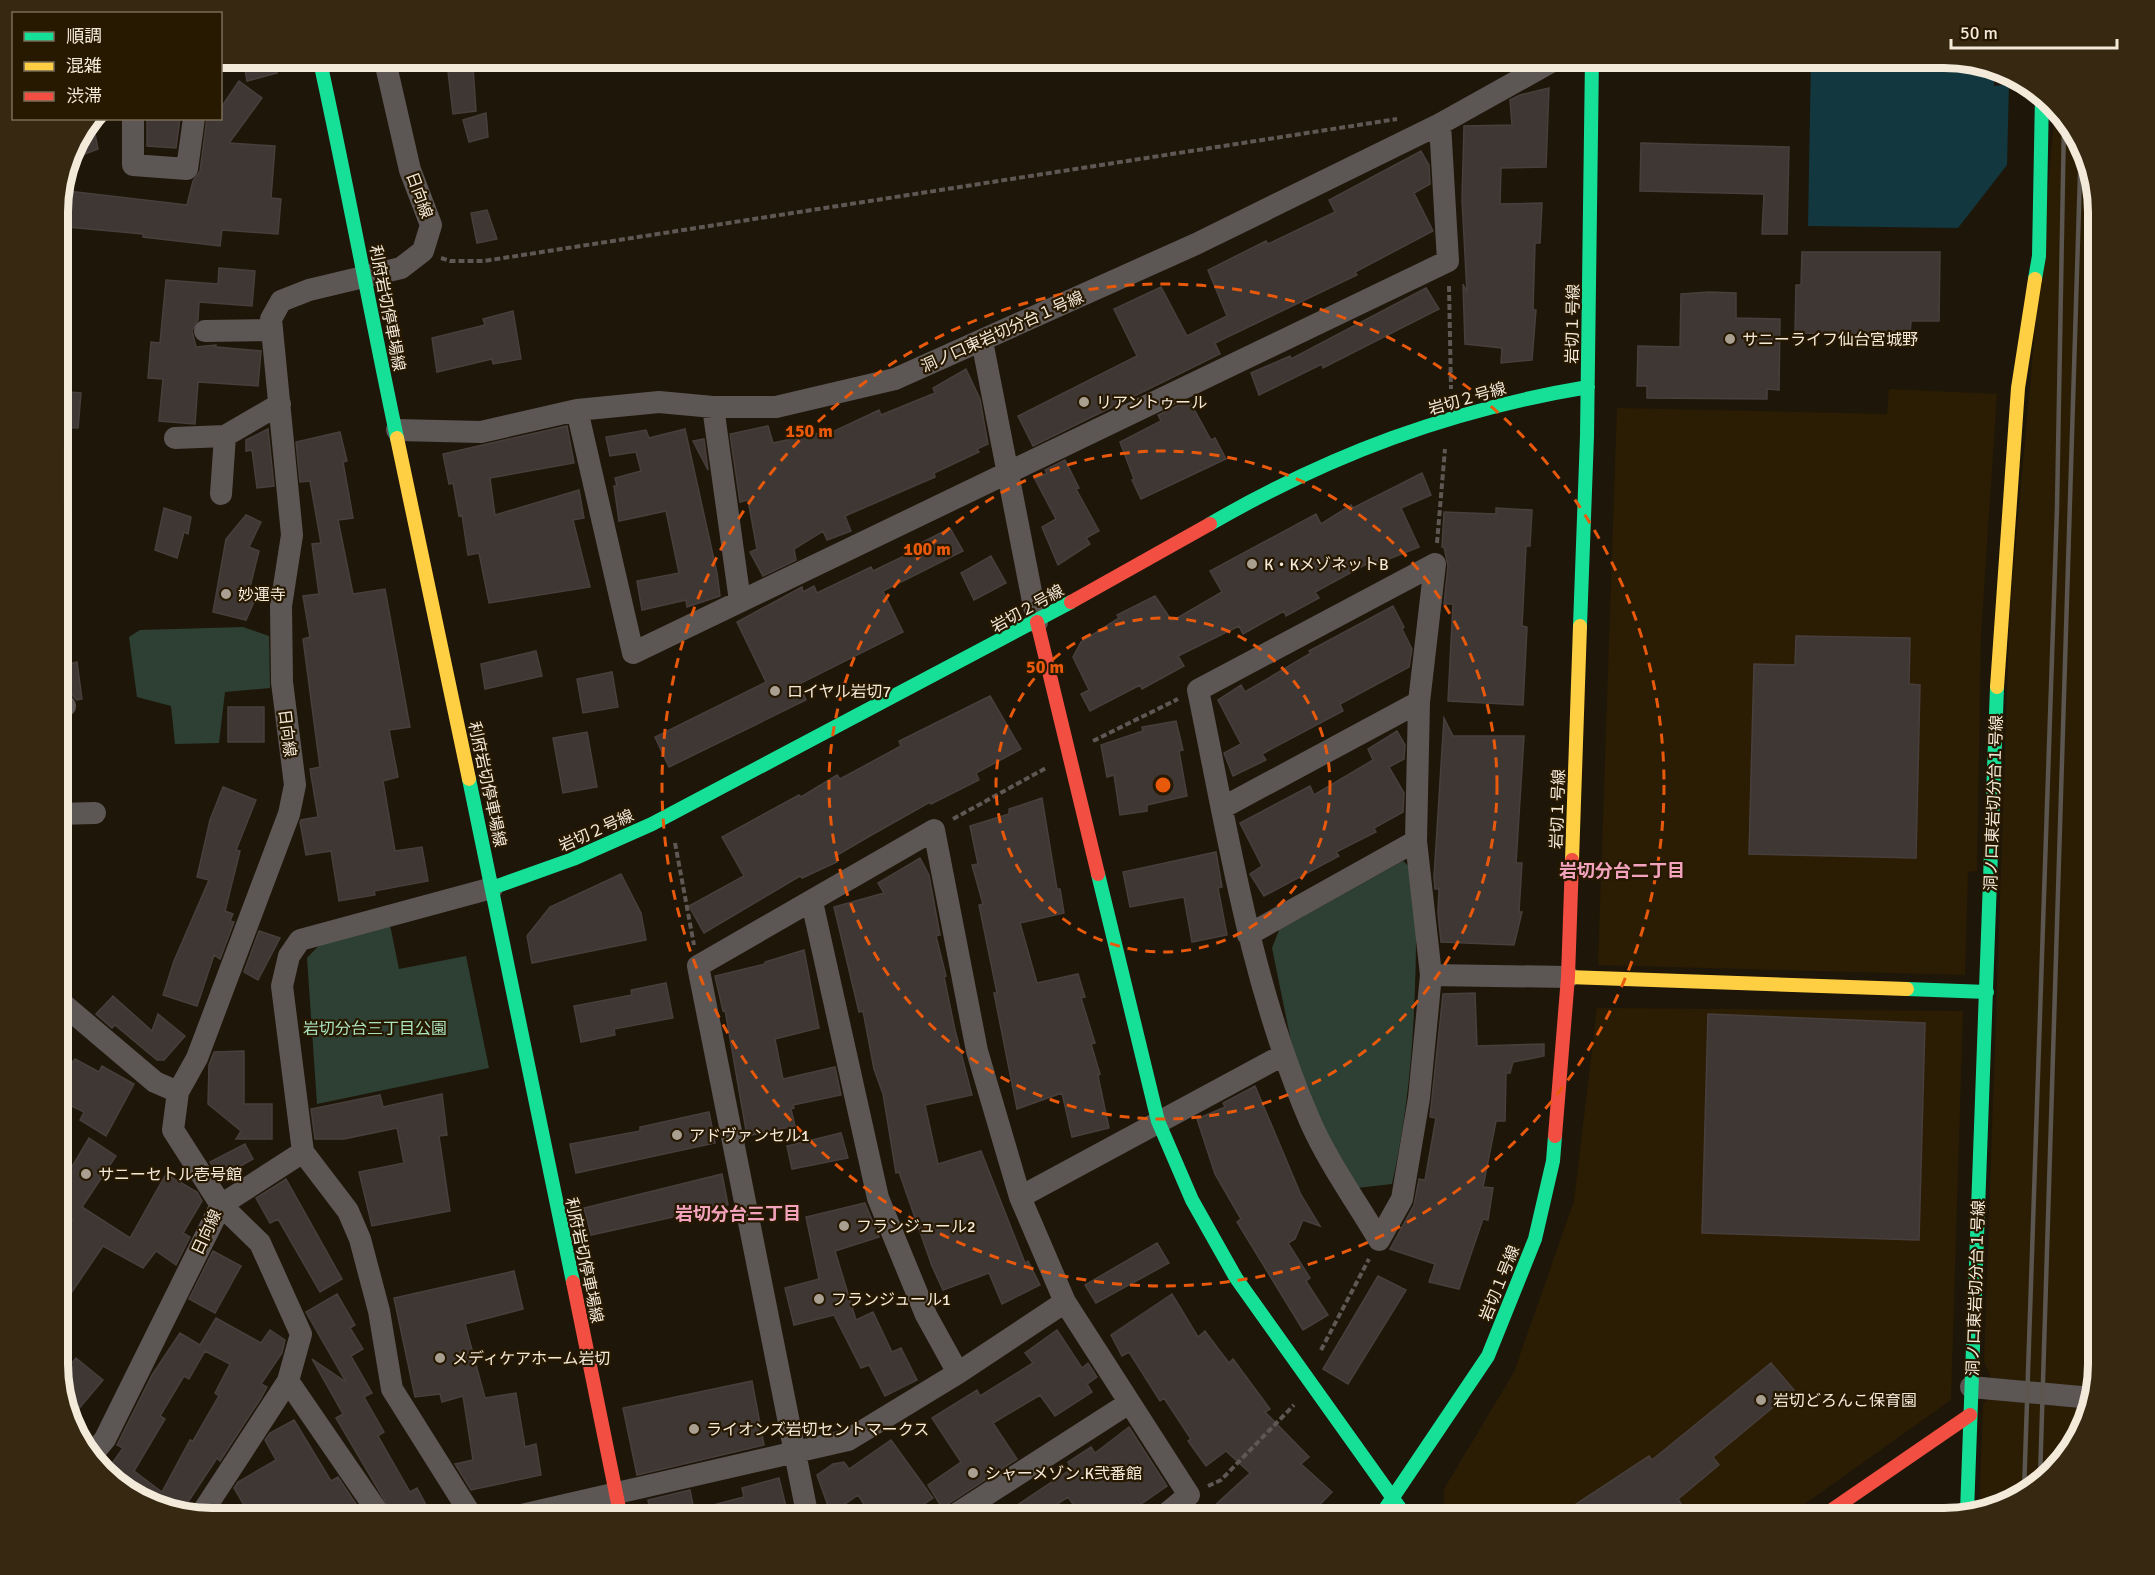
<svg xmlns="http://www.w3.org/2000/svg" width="2155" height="1575" font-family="Signika,'Noto Sans JP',sans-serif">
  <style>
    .built { fill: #2b1d04 }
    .green { fill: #2d4033 }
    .water { fill: #12373e }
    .building { fill: #3f3734; stroke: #483f3d; stroke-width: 1.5; fill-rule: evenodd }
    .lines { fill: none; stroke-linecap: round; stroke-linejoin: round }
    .path { stroke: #5e5753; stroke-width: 4; stroke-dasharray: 6 3; stroke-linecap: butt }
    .street { stroke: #5c5655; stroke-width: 22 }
    .fast { stroke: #16e098; stroke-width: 14 }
    .slow { stroke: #ffcf43; stroke-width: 14 }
    .jam { stroke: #f24e42; stroke-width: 14 }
    .rail { stroke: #5c5650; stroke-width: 4.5 }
    .ring { fill: none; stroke: #e8590c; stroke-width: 3; stroke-dasharray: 10 8 }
    .poi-dot { fill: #a9a091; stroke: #271800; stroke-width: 2 }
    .labels { text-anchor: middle; stroke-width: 4.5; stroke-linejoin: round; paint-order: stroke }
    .street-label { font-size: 16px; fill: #f4eada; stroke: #271800 }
    .poi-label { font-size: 16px; fill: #f4eada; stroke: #271800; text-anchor: start }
    .park-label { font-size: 16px; fill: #a9e3c0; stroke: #271800 }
    .neighbourhood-label { font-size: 18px; font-weight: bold; fill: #f3a3bd; stroke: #271800 }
    .rim { fill: none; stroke: #f4eada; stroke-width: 8 }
    .centre { fill: #e8590c; stroke: #271800; stroke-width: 3 }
    .ring-label { font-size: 18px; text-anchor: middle; font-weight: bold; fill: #e8590c; stroke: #271800; stroke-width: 4.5; stroke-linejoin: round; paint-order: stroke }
  </style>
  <rect width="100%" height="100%" fill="#1e1609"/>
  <!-- built -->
  <path class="built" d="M2055,110L2082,143L2098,211V1364L2094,1390L1992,1380L1984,1362L2010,605Z
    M1889,389L1997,394L1981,634L1977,871L1968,872L1965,975L1598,965L1617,408L1887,414Z
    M1597,1008L1963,1011L1951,1400L1785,1518H1444V1489L1514,1372L1574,1201Z
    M1994,1393L2091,1403L2090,1413L2066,1457L2012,1502L1979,1510L1983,1404Z"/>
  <!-- green -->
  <path class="green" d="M243,627L269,636L270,688L225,692L219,743L175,744L171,706L137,697L129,637L140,630Z
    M1403,861L1416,873C1417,979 1415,1082 1392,1184L1357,1188L1312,1105L1291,1041L1272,948L1279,930Z
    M390,925L399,969L466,956L489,1068L317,1104L307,958L324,940Z"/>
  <!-- water -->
  <path class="water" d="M1811,57H1944L1994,65V86L2009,84L2007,165L1958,228L1808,226Z"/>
  <!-- building -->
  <path class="building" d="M243,57H272L277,73L247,81Z
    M473,66L476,111L453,114L448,71Z
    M239,81L262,98L229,143L275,146L271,198L281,199L278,234L222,230L220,246L143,237V234L57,226L60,190L187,205L193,181L200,171L207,118H220V109Z
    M1549,88L1546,167L1501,168L1500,204L1542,203L1540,243H1535L1533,310H1536L1532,360L1501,363L1502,348L1465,344L1463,284L1467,293L1462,199L1464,126L1512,125L1510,100L1520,95Z
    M486,113L488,137L469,142L463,120Z
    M92,118L98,149L69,160L73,143Z
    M147,118H180L176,148L147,146Z
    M1641,143L1789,147L1787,234H1762L1764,194L1640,191Z
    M1421,151L1429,165L1430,184L1414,193L1433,231L1355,272L1357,275L1215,343L1220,354L1033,446L1018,416L1137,356L1114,309L1161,287L1187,336L1227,316L1208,270L1266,241L1268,244L1335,212L1329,200Z
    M487,210L497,239L477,243L471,213Z
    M1802,252H1940L1939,321H1911L1910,335L1795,333L1796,285H1801Z
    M219,268L255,271L252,306L199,302L198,320L192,331L196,347L216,345V347L261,351L258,386L198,382L195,424L159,421L163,379L148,378L151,342L160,343L166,280L218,284Z
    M1426,288L1439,309L1323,368L1322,364L1259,395L1251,373L1290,356L1291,359Z
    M1709,292L1736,293V318L1780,319L1779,390L1767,389V399L1647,398V386H1637L1638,346L1680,347L1681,294Z
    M513,311L521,359L493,364L492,359L437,372L432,338L485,325L483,319Z
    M966,369L980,399L988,444L977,449L979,452L934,473L935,477L845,516L851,531L827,540L823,531L794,549L796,560L763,576L750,552L757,549L748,500L740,502L730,434L768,426L773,443L823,432L824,436L879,410L881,415L935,393L933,388Z
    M57,391L81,393L78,428L57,427Z
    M1189,400L1211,440L1215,438L1226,459L1141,499L1132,480L1134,479L1120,442L1161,421L1158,415Z
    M567,426L574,463L490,478L495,515L579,490L584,518L573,520L590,587L489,603L479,553L468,555L462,515L459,516L453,483L449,484L443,454Z
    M268,429L274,486L257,488L252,450L246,451V440Z
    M685,429L717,573L720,596L687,607L686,600L642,610L637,581L679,573L666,511L619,521L614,486H617L615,478L641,471L636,452L610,456L606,437L646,430L649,438Z
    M340,432L347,461L343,462L353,518L338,520L353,594L385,589L410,727L389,730L398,777L383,781L395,851L422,847L428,881L374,891L375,895L339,901L331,851L306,855L300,822L301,820L318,817L310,769L320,767L303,639L310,637L303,596L319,594L312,544L321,543L310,481L300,482L296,442Z
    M704,439L708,470L693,441Z
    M1065,460L1079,488L1076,489L1099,531L1086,538L1090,544L1058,565L1042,527L1056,519L1035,479L1047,473L1045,470Z
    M1422,473L1431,495L1401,508L1419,547L1376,564L1374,560L1315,592L1319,598L1286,616L1284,611L1243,634L1239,626L1178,656L1184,666L1142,689L1140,685L1090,711L1081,694L1089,690L1073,657L1081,642L1119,618L1117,615L1155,596L1172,621L1222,592L1210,571L1316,514L1321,524L1351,505L1353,508Z
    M164,508L191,517L188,534L184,532L177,558L155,550Z
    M1496,508L1532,510L1530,546H1526L1522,626L1527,627L1523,705L1448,701L1453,604H1444L1448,566L1444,547H1442L1444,512L1496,514Z
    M246,515L261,522L249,547L259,551L250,587L258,593L246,620L213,612L226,539Z
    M950,528L963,551L883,591L903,632L799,684L806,700L669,767L655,737L766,682L737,622L802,587L803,592L814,586L817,593L871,567L873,571L923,547L921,543Z
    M991,556L1006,583L974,600L961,573Z
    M1393,606L1404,627L1402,629L1412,649L1409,667L1340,704L1343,711L1262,754L1266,760L1233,776L1224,753L1241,744L1218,700L1241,685L1245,692L1311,653L1309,651Z
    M1796,636L1910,638L1909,684L1920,685L1916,858L1749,854L1754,664L1795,665Z
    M536,651L542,676L485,689L481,664Z
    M77,662L82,699L77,700L70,693H57V667Z
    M612,672L618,707L583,713L577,679Z
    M990,696L1021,749L976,773L979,780L931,804L930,802L868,837L834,857L837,862L802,878L800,876L704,933L689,906L744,876L722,837L799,795L801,797L837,775L840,779L901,746L899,741Z
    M228,707H264V742H228Z
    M1444,718L1453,736H1524L1516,863H1522L1519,912H1522L1514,945L1441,942L1438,913L1439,889H1435L1434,877Z
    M1176,721L1183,750L1179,751L1187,796L1147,805V811L1120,815L1114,775L1107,777L1101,745L1143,731L1142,727Z
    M1397,731L1405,745L1404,759L1389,767L1404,793L1403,812L1374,828L1376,832L1336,852L1339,856L1264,896L1250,874L1262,866L1240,823L1310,786L1314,795L1373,760L1368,749Z
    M587,732L597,787L563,793L553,738Z
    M223,787L256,800L236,850L240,851L225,911L233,914L230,921L234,922L220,959L214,955L197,1006L163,995L174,961L209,880L197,877L210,820Z
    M1042,798L1057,889H1060L1064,913L1020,923L1037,983L1078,974L1085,997L1081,998L1095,1043L1091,1044L1100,1074L1098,1076L1109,1128L1072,1137L1062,1093L1017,1109L994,993H997L979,905L983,904L972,865L978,864L970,826L1009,814V809Z
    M1216,852L1222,887L1218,888L1227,935L1192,942L1184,897L1130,907L1123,872Z
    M920,858L929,875L940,935L936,936L946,976L944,977L955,1030L972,1095L925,1105L938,1164L981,1151L1025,1263L1028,1261L1040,1285L1002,1304L989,1273L943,1290L932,1266L899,1172L896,1173L883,1094L874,1069L863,1011L859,1012L834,907L884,893L878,883Z
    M621,874L641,913L646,940L532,963L527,936L550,907Z
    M259,931L280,938L258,980L244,972Z
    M804,950L819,1028L775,1039L783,1079L835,1067L841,1095L793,1105L794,1108L791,1109L795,1126L747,1136L725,1010L723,1011L715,976L765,964V962Z
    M666,983L673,1018L614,1029L615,1035L581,1042L574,1006L632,995L631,990Z
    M1475,993L1477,1046L1544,1044V1056L1513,1062L1510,1073H1506L1505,1121H1496L1483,1187L1493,1188L1488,1220L1483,1219L1459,1289L1429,1282L1435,1264L1390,1249L1414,1205L1419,1179L1425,1180L1436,1118L1430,1117L1443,994Z
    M113,996L152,1031L158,1014L185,1036L164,1060H157L115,1025L112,1028L96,1014Z
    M1708,1014L1925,1023L1919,1240L1702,1233Z
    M244,1051V1104H272V1139H236L241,1131L208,1104L209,1065L214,1052Z
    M57,1053L73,1062L75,1059L99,1072L102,1066L134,1084L106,1136L80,1120L84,1112L57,1099Z
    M1255,1086L1301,1195L1320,1226L1303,1220L1295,1239L1288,1243L1310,1278L1306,1281L1328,1315L1303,1330L1237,1222L1241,1219L1215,1174L1197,1119L1225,1107L1223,1103Z
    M442,1094L447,1135L439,1136L450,1211L372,1226L359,1172L404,1163L397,1128L344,1139H315L311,1109L380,1095L383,1107Z
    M709,1112L715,1143L576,1173L570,1144L640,1131V1127Z
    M841,1133L848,1158L792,1169L787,1146Z
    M89,1138L116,1156L82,1207L130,1238L166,1174L197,1192L202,1201L183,1233L190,1237L176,1265L156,1251L143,1268L103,1246L57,1314V1247L73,1220L57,1212V1192Z
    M245,1144L253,1159L220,1178L210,1162Z
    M722,1174L728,1205L591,1235L584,1208Z
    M286,1179L342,1279L320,1292L278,1219L270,1223L256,1198Z
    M865,1203L879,1237L835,1251L856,1320L873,1312L892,1352L901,1348L917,1380L885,1396L869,1365L861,1368L834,1315L794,1325L785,1288L819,1279L806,1217Z
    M1157,1243L1169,1263L1096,1303L1085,1285Z
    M213,1251L241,1266L215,1313L189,1299Z
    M514,1271L523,1309L465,1324L485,1398L516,1393L525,1447L536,1444L541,1475L471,1490L455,1464L473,1460L463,1396L442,1402L440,1394L415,1397L394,1298Z
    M1378,1276L1406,1290L1348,1384L1323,1369Z
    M337,1294L355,1325L350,1328L363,1349L351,1356L372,1393L364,1397L384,1432L378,1436L410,1492L417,1488L433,1518H395L336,1418L343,1414L312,1359L346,1382L306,1312Z
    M1172,1294L1198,1337L1205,1331L1229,1363L1233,1359L1270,1409L1265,1412L1309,1457L1301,1464L1332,1492L1307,1518H1221L1213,1507L1250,1473L1226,1451L1206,1466L1188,1441L1191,1439L1164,1398L1160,1401L1129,1352L1122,1356L1111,1335Z
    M216,1318L261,1343L270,1330L285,1340L282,1353L261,1384L267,1387L261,1398L220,1461L217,1458L184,1508L188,1510L187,1514L162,1510L118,1486L106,1472L123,1448L117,1445L152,1375L180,1333L200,1345ZM205,1351L230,1364L215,1393L219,1396L193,1441L190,1440L162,1492L134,1471L165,1419L160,1416L184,1376L189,1379Z
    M1057,1330L1082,1368L1088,1363L1097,1377L1087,1384L1092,1392L1055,1416L1040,1395L993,1423L1017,1459L942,1508L928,1485L961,1462L932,1418L977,1390L980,1396L1033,1363L1025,1353Z
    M76,1358L103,1380L70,1419L59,1378Z
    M1771,1363L1794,1390L1713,1457L1719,1465L1678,1499L1690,1518H1555L1649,1456L1652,1460Z
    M752,1381L764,1445L637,1475L623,1408Z
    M294,1420L331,1481L338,1477L358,1507L338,1518H227L244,1505L234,1488L238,1482L276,1460L265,1440L270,1433Z
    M1129,1427L1167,1486L1121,1518H1083L1068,1497L1036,1518H1024L1016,1506L1071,1469L1068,1462L1091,1447L1095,1453Z
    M891,1440L933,1498L903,1518H873L858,1495L831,1514L817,1475L833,1464L844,1462L849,1469Z
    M779,1478L788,1515L778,1518H651L648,1500L690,1490L694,1510L744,1497L742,1488Z"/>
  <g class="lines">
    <!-- path -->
    <path class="path" d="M441,258L450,261H484L1397,119
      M1449,286L1451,389
      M1437,543L1445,449
      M1093,741L1178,699
      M953,819L1046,768
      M675,843L694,945
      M1321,1350L1369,1259
      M1208,1486L1221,1480L1294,1405"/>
    <!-- street -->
    <path class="street" d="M220,58L221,57
      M133,118V165L187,169L194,118
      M205,331L272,330
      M982,341L1037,622
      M713,407L740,601
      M577,410L633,653L1448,261L1440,124
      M397,430L481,432L577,410L659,402L713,407H776L895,379L1196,244L1440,124L1560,57
      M175,438L225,436
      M221,494L225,436L280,404
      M57,500L61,501
      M1435,564L1419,702L1416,841L1431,975L1419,1098L1402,1199L1379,1240C1356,1201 1328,1162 1310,1121C1251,985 1228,835 1198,690Z
      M57,707L65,706
      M1222,808L1419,702
      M57,814L95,813
      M812,902L878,1198L926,1315L958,1373
      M1248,935L1416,841
      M1431,975L1568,977
      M57,999L155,1082L178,1092
      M303,1152L348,1211L360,1239L379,1311L392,1389L473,1518
      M1020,1197L1283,1055
      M221,1205L303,1152L282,986L289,956L300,940L492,888
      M1971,1387L2092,1398
      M92,1455L105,1439L221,1205
      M200,1516L288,1381
      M382,1518L288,1381L301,1334L260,1243L221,1205L173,1130L178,1092L197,1058L289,814L295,785L282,682L281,606L292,535L271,319L281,301L309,290L401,268L423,251L431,225L410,170L384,57
      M508,1518L848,1440L958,1373L1065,1302
      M808,1518L698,966L934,830L977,1051L1020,1197L1065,1302L1189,1495L1161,1518
      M950,1518L1129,1403"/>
    <!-- fast -->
    <path class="fast" d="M319,57C347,184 370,311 397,438
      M2035,279L2039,256L2042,95
      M1210,524C1331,454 1450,410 1588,387
      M1580,626L1587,436L1592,57
      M469,779L573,1282
      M1098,874L1158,1121L1192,1200L1236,1278L1407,1518
      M492,888L573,859L652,824L1071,602
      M1907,989L1987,992
      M1967,1512L1997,687
      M1379,1518L1488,1356L1535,1239L1553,1161L1555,1136"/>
    <!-- slow -->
    <path class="slow" d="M397,438L469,779
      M1997,687L2018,388L2035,279
      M1572,860L1580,626
      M1568,977L1907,989"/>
    <!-- jam -->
    <path class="jam" d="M1071,602L1210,524
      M1037,622L1098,874
      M1555,1136L1568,977L1572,860
      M573,1282L621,1518
      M1820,1518L1970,1415"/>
    <!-- rail -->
    <path class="rail" d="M2040,1479L2081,141
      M2024,1492L2057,508L2064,122"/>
  </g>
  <!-- distance rings -->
  <g class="ring">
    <circle cx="1163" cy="785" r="167"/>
    <circle cx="1163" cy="785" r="334"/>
    <circle cx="1163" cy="785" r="501"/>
  </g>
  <!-- markers -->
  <g class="poi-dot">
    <circle cx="1730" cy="339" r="6"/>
    <circle cx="1084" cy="402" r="6"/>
    <circle cx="1252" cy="564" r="6"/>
    <circle cx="226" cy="594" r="6"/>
    <circle cx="775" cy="691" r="6"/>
    <circle cx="677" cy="1135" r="6"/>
    <circle cx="86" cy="1174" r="6"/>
    <circle cx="844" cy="1226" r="6"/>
    <circle cx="819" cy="1299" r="6"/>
    <circle cx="440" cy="1358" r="6"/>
    <circle cx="1761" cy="1400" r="6"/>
    <circle cx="694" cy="1429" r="6"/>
    <circle cx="973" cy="1473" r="6"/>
  </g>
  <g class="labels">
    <!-- street labels -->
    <g class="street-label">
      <text transform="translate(420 195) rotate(70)" y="6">日向線</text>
      <text transform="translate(388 308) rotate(79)" y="6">利府岩切停車場線</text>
      <text transform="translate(1572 324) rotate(-89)" y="6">岩切１号線</text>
      <text transform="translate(1002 331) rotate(-24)" y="6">洞ノ口東岩切分台１号線</text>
      <text transform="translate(1467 398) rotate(-16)" y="6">岩切２号線</text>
      <text transform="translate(1027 608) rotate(-29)" y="6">岩切２号線</text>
      <text transform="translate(288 733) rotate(83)" y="6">日向線</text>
      <text transform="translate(488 784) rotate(78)" y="6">利府岩切停車場線</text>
      <text transform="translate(1993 803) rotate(-88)" y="6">洞ノ口東岩切分台１号線</text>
      <text transform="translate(1557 809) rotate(-88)" y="6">岩切１号線</text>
      <text transform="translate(596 830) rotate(-24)" y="6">岩切２号線</text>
      <text transform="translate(206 1232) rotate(-65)" y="6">日向線</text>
      <text transform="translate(585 1260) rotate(78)" y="6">利府岩切停車場線</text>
      <text transform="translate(1499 1283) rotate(-68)" y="6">岩切１号線</text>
      <text transform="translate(1975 1288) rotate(-88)" y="6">洞ノ口東岩切分台１号線</text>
    </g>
    <!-- poi labels -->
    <g class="poi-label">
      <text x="1742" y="345">サニーライフ仙台宮城野</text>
      <text x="1096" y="408">リアントゥール</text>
      <text x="1264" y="570">K・KメゾネットB</text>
      <text x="238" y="600">妙運寺</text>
      <text x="787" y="697">ロイヤル岩切7</text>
      <text x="689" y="1141">アドヴァンセル1</text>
      <text x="98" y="1180">サニーセトル壱号館</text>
      <text x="856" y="1232">フランジュール2</text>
      <text x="831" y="1305">フランジュール1</text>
      <text x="452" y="1364">メディケアホーム岩切</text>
      <text x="1773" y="1406">岩切どろんこ保育園</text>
      <text x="706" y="1435">ライオンズ岩切セントマークス</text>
      <text x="985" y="1479">シャーメゾン.K弐番館</text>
    </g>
    <!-- park labels -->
    <g class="park-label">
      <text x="375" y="1034">岩切分台三丁目公園</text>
    </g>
    <!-- neighbourhood labels -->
    <g class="neighbourhood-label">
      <text x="1622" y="877">岩切分台二丁目</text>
      <text x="738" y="1220">岩切分台三丁目</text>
    </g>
  </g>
  <!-- crop -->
  <path d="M0 0H2155V1575H0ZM212 68H1944A144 144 0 0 1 2088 212V1364A144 144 0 0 1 1944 1508H212A144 144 0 0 1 68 1364V212A144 144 0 0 1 212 68Z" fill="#372911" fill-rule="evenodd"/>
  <path class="rim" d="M212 68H1944A144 144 0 0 1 2088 212V1364A144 144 0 0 1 1944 1508H212A144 144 0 0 1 68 1364V212A144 144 0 0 1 212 68Z"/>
  <circle cx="1163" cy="785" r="9" class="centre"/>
  <g class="ring-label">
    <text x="809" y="437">150 m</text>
    <text x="927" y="555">100 m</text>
    <text x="1045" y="673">50 m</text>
  </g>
  <!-- legend -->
  <rect x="12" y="12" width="210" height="108" fill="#271800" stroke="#796c57" stroke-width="1.5"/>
  <rect x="24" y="32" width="30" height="9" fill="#16e098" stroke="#796c57" stroke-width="1.5"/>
  <text x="66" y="42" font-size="18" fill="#f4eada">順調</text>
  <rect x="24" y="62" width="30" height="9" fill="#ffcf43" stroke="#796c57" stroke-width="1.5"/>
  <text x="66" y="72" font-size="18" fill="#f4eada">混雑</text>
  <rect x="24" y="92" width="30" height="9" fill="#f24e42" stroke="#796c57" stroke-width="1.5"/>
  <text x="66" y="102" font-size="18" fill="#f4eada">渋滞</text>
  <!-- scale -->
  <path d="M1951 39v9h166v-9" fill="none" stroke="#f4eada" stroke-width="3"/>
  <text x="1960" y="39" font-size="18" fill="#f4eada" stroke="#271800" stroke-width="4.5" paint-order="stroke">50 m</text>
</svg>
